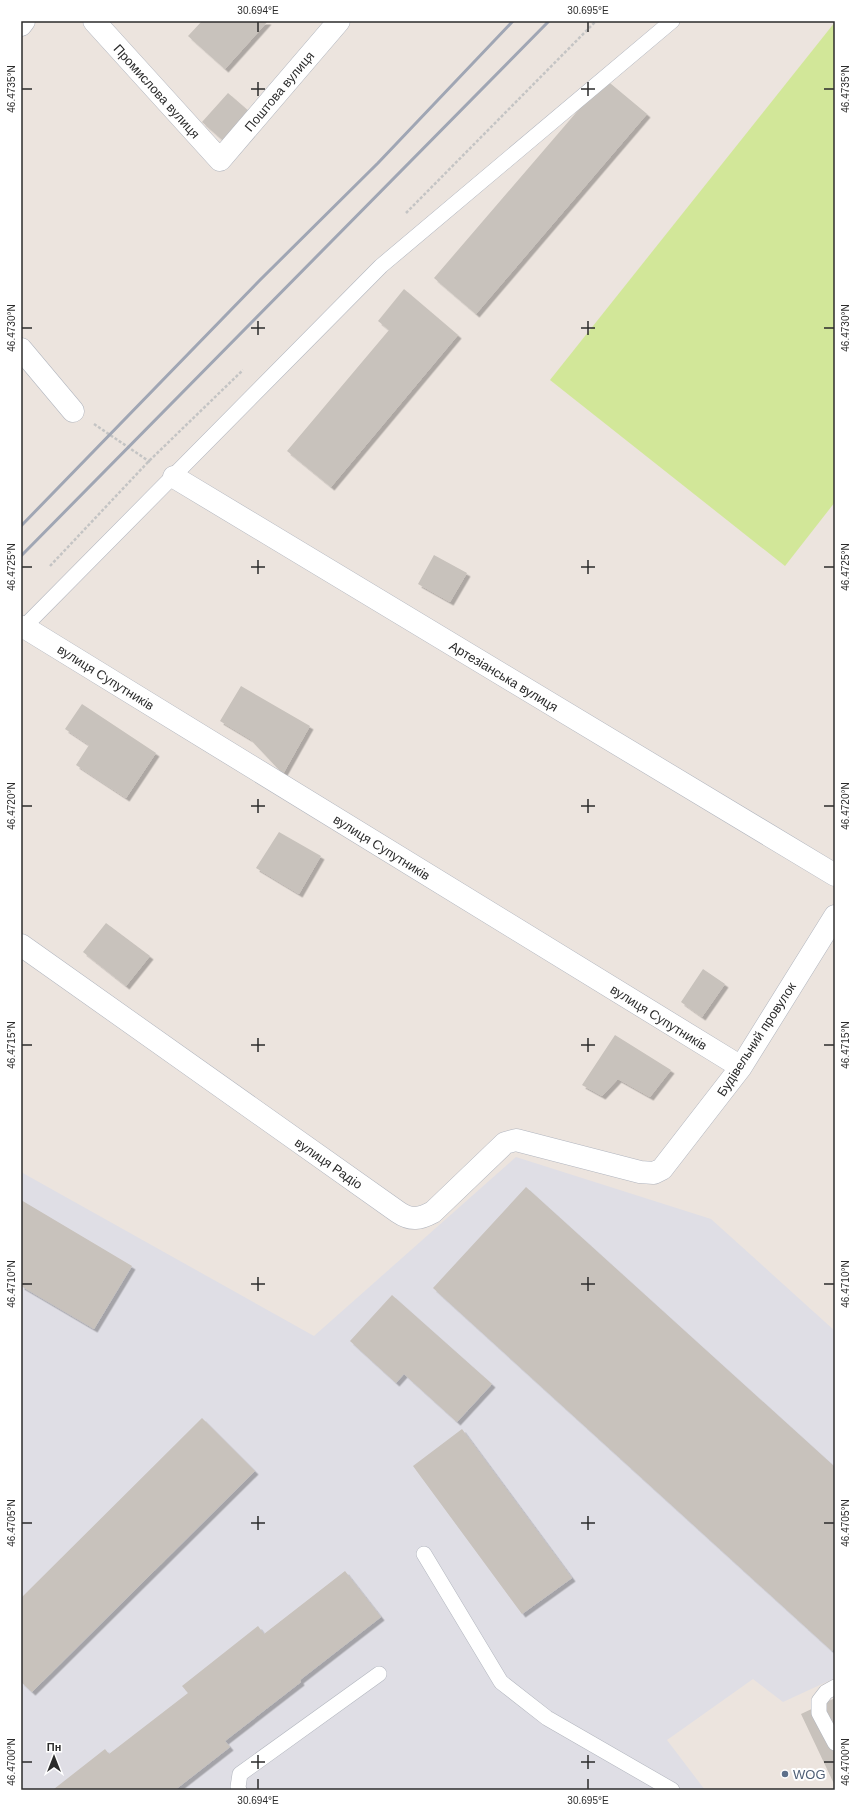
<svg xmlns="http://www.w3.org/2000/svg" width="856" height="1811" font-family="Arial,sans-serif">
  <style>
    .industrial { fill: #dfdee5 }
    .pitch { fill: #d2e799 }
    .building { fill: #c8c2bc; filter: url(#shadow) }
    .lines { fill: none; stroke-linecap: round; stroke-linejoin: round }
    .service-casing { stroke: #b1b5be; stroke-width: 16 }
    .minor-casing { stroke: #b1b5be; stroke-width: 23 }
    .path { stroke: #c4c4c4; stroke-width: 2.5; stroke-dasharray: 3 2; stroke-linecap: butt }
    .service { stroke: #fff; stroke-width: 15 }
    .minor { stroke: #fff; stroke-width: 22 }
    .rail { stroke: #a0a6b4; stroke-width: 3 }
    .ticks { fill: none; stroke: #2b2b2b; stroke-width: 1.5 }
    .service-dot { fill: #5c6f8a; stroke: #fff; stroke-width: 1.5 }
    .labels { text-anchor: middle; stroke-width: 4; stroke-linejoin: round; paint-order: stroke }
    .street-label { font-size: 13px; fill: #2b2b2b; stroke: #fff }
    .service-label { font-size: 13px; fill: #4e5e75; stroke: #fff; text-anchor: start }
    .neatline { fill: none; stroke: #2b2b2b; stroke-width: 1.5 }
    .ticks-label { font-size: 10px; text-anchor: middle; fill: #2b2b2b }
  </style>
  <defs>
    <filter id="shadow"><feDropShadow dx="3.5" dy="3.5" stdDeviation="0" flood-color="#0004"/></filter>
  </defs>
  <rect width="100%" height="100%" fill="#ece4de"/>
  <!-- industrial -->
  <path class="industrial" d="M516,1157L711,1219L835,1331V1678L783,1702L753,1679L667,1740L705,1790H21V1172L314,1336Z"/>
  <!-- pitch -->
  <path class="pitch" d="M835,22V502L785,566L550,380Z"/>
  <!-- building -->
  <path class="building" d="M202,21H268L225,69L188,36Z
    M605,79L647,114L476,314L434,278Z
    M228,93L251,113L226,143L202,122Z
    M404,289L458,335L331,487L287,451L389,330L378,321Z
    M434,555L467,573L450,602L418,584Z
    M241,686L310,726L283,774L250,739L220,721Z
    M82,704L156,753L126,798L76,765L89,745L65,729Z
    M279,832L321,856L299,894L256,868Z
    M106,923L150,956L126,986L83,952Z
    M703,969L725,984L702,1017L681,1002Z
    M615,1035L671,1070L650,1097L618,1079L602,1096L582,1085Z
    M526,1187L835,1467V1647L832,1651L433,1288Z
    M21,1200L132,1266L94,1329L21,1286Z
    M392,1295L492,1384L457,1422L404,1374L396,1383L350,1341Z
    M202,1418L255,1471L32,1692L21,1682V1598Z
    M462,1429L572,1578L522,1614L413,1466Z
    M345,1571L381,1617L300,1680L301,1682L225,1741L230,1747L175,1790H56L54,1789L105,1749L109,1754L188,1693L182,1686L258,1626L264,1634Z
    M835,1698V1786L801,1714Z"/>
  <g class="lines">
    <!-- service casing -->
    <g class="service-casing">
      <path id="service" d="M24,627L381,266L672,21
        M424,1554L501,1682L547,1718L672,1790
        M835,1687L826,1692L819,1701V1713L835,1743
        M239,1790L238,1787L240,1774L379,1674"/>
    </g>
    <!-- minor casing -->
    <g class="minor-casing">
      <path id="minor" d="M94,21L220,160L339,21
        M21,25L24,21
        M21,349L73,411
        M174,477L835,875
        M24,627L741,1067
        M21,945L398,1212C411,1221 420,1219 433,1212L505,1143L516,1140L640,1172L654,1173L662,1169L741,1067L835,916"/>
    </g>
    <!-- path -->
    <path class="path" d="M406,213L596,21
      M94,424L150,462
      M50,566L149,461L243,370"/>
    <!-- service -->
    <use href="#service" class="service"/>
    <!-- minor -->
    <use href="#minor" class="minor"/>
    <!-- rail -->
    <path class="rail" d="M21,526L260,280L378,163L513,21
      M21,556L549,21"/>
  </g>
  <!-- ticks -->
  <path class="ticks" d="M258,22V32M588,22V32M258,82V96M588,82V96M22,89H32M251,89H265M581,89H595M824,89H834M258,321V335M588,321V335M22,328H32M251,328H265M581,328H595M824,328H834M258,560V574M588,560V574M22,567H32M251,567H265M581,567H595M824,567H834M258,799V813M588,799V813M22,806H32M251,806H265M581,806H595M824,806H834M258,1038V1052M588,1038V1052M22,1045H32M251,1045H265M581,1045H595M824,1045H834M258,1277V1291M588,1277V1291M22,1284H32M251,1284H265M581,1284H595M824,1284H834M258,1516V1530M588,1516V1530M22,1523H32M251,1523H265M581,1523H595M824,1523H834M258,1755V1769M588,1755V1769M22,1762H32M251,1762H265M581,1762H595M824,1762H834M258,1779V1789M588,1779V1789"/>
  <!-- markers -->
  <circle class="service-dot" cx="785" cy="1774" r="4"/>
  <g class="labels">
    <!-- street labels -->
    <g class="street-label">
      <text transform="translate(157 91) rotate(48)" y="5">Промислова вулиця</text>
      <text transform="translate(279 91) rotate(-50)" y="5">Поштова вулиця</text>
      <text transform="translate(504 676) rotate(31)" y="5">Артезіанська вулиця</text>
      <text transform="translate(106 677) rotate(32)" y="5">вулиця Супутників</text>
      <text transform="translate(382 847) rotate(32)" y="5">вулиця Супутників</text>
      <text transform="translate(659 1017) rotate(32)" y="5">вулиця Супутників</text>
      <text transform="translate(756 1039) rotate(-57)" y="5">Будівельний провулок</text>
      <text transform="translate(329 1163) rotate(35)" y="5">вулиця Радіо</text>
    </g>
    <!-- service labels -->
    <g class="service-label">
      <text x="793" y="1779">WOG</text>
    </g>
  </g>
  <!-- border -->
  <rect width="856" height="1811" fill="none" stroke="#ffffff" stroke-width="44"/>
  <!-- north arrow -->
  <g transform="translate(54 1757)" stroke="#ffffff" stroke-width="3" paint-order="stroke">
  <path d="M0-3L7 15L0 10L-7 15Z" fill="#2b2b2b"/>
  <text y="-6" font-size="11" font-weight="bold" text-anchor="middle" fill="#2b2b2b">Пн</text>
  </g>
  <rect x="22" y="22" width="812" height="1767" class="neatline"/>
  <g class="ticks-label">
    <text x="258" y="14">30.694°E</text>
    <text x="588" y="14">30.695°E</text>
    <text transform="translate(11 89) rotate(-90)" y="4">46.4735°N</text>
    <text transform="translate(845 89) rotate(-90)" y="4">46.4735°N</text>
    <text transform="translate(11 328) rotate(-90)" y="4">46.4730°N</text>
    <text transform="translate(845 328) rotate(-90)" y="4">46.4730°N</text>
    <text transform="translate(11 567) rotate(-90)" y="4">46.4725°N</text>
    <text transform="translate(845 567) rotate(-90)" y="4">46.4725°N</text>
    <text transform="translate(11 806) rotate(-90)" y="4">46.4720°N</text>
    <text transform="translate(845 806) rotate(-90)" y="4">46.4720°N</text>
    <text transform="translate(11 1045) rotate(-90)" y="4">46.4715°N</text>
    <text transform="translate(845 1045) rotate(-90)" y="4">46.4715°N</text>
    <text transform="translate(11 1284) rotate(-90)" y="4">46.4710°N</text>
    <text transform="translate(845 1284) rotate(-90)" y="4">46.4710°N</text>
    <text transform="translate(11 1523) rotate(-90)" y="4">46.4705°N</text>
    <text transform="translate(845 1523) rotate(-90)" y="4">46.4705°N</text>
    <text transform="translate(11 1762) rotate(-90)" y="4">46.4700°N</text>
    <text transform="translate(845 1762) rotate(-90)" y="4">46.4700°N</text>
    <text x="258" y="1804">30.694°E</text>
    <text x="588" y="1804">30.695°E</text>
  </g>
</svg>
